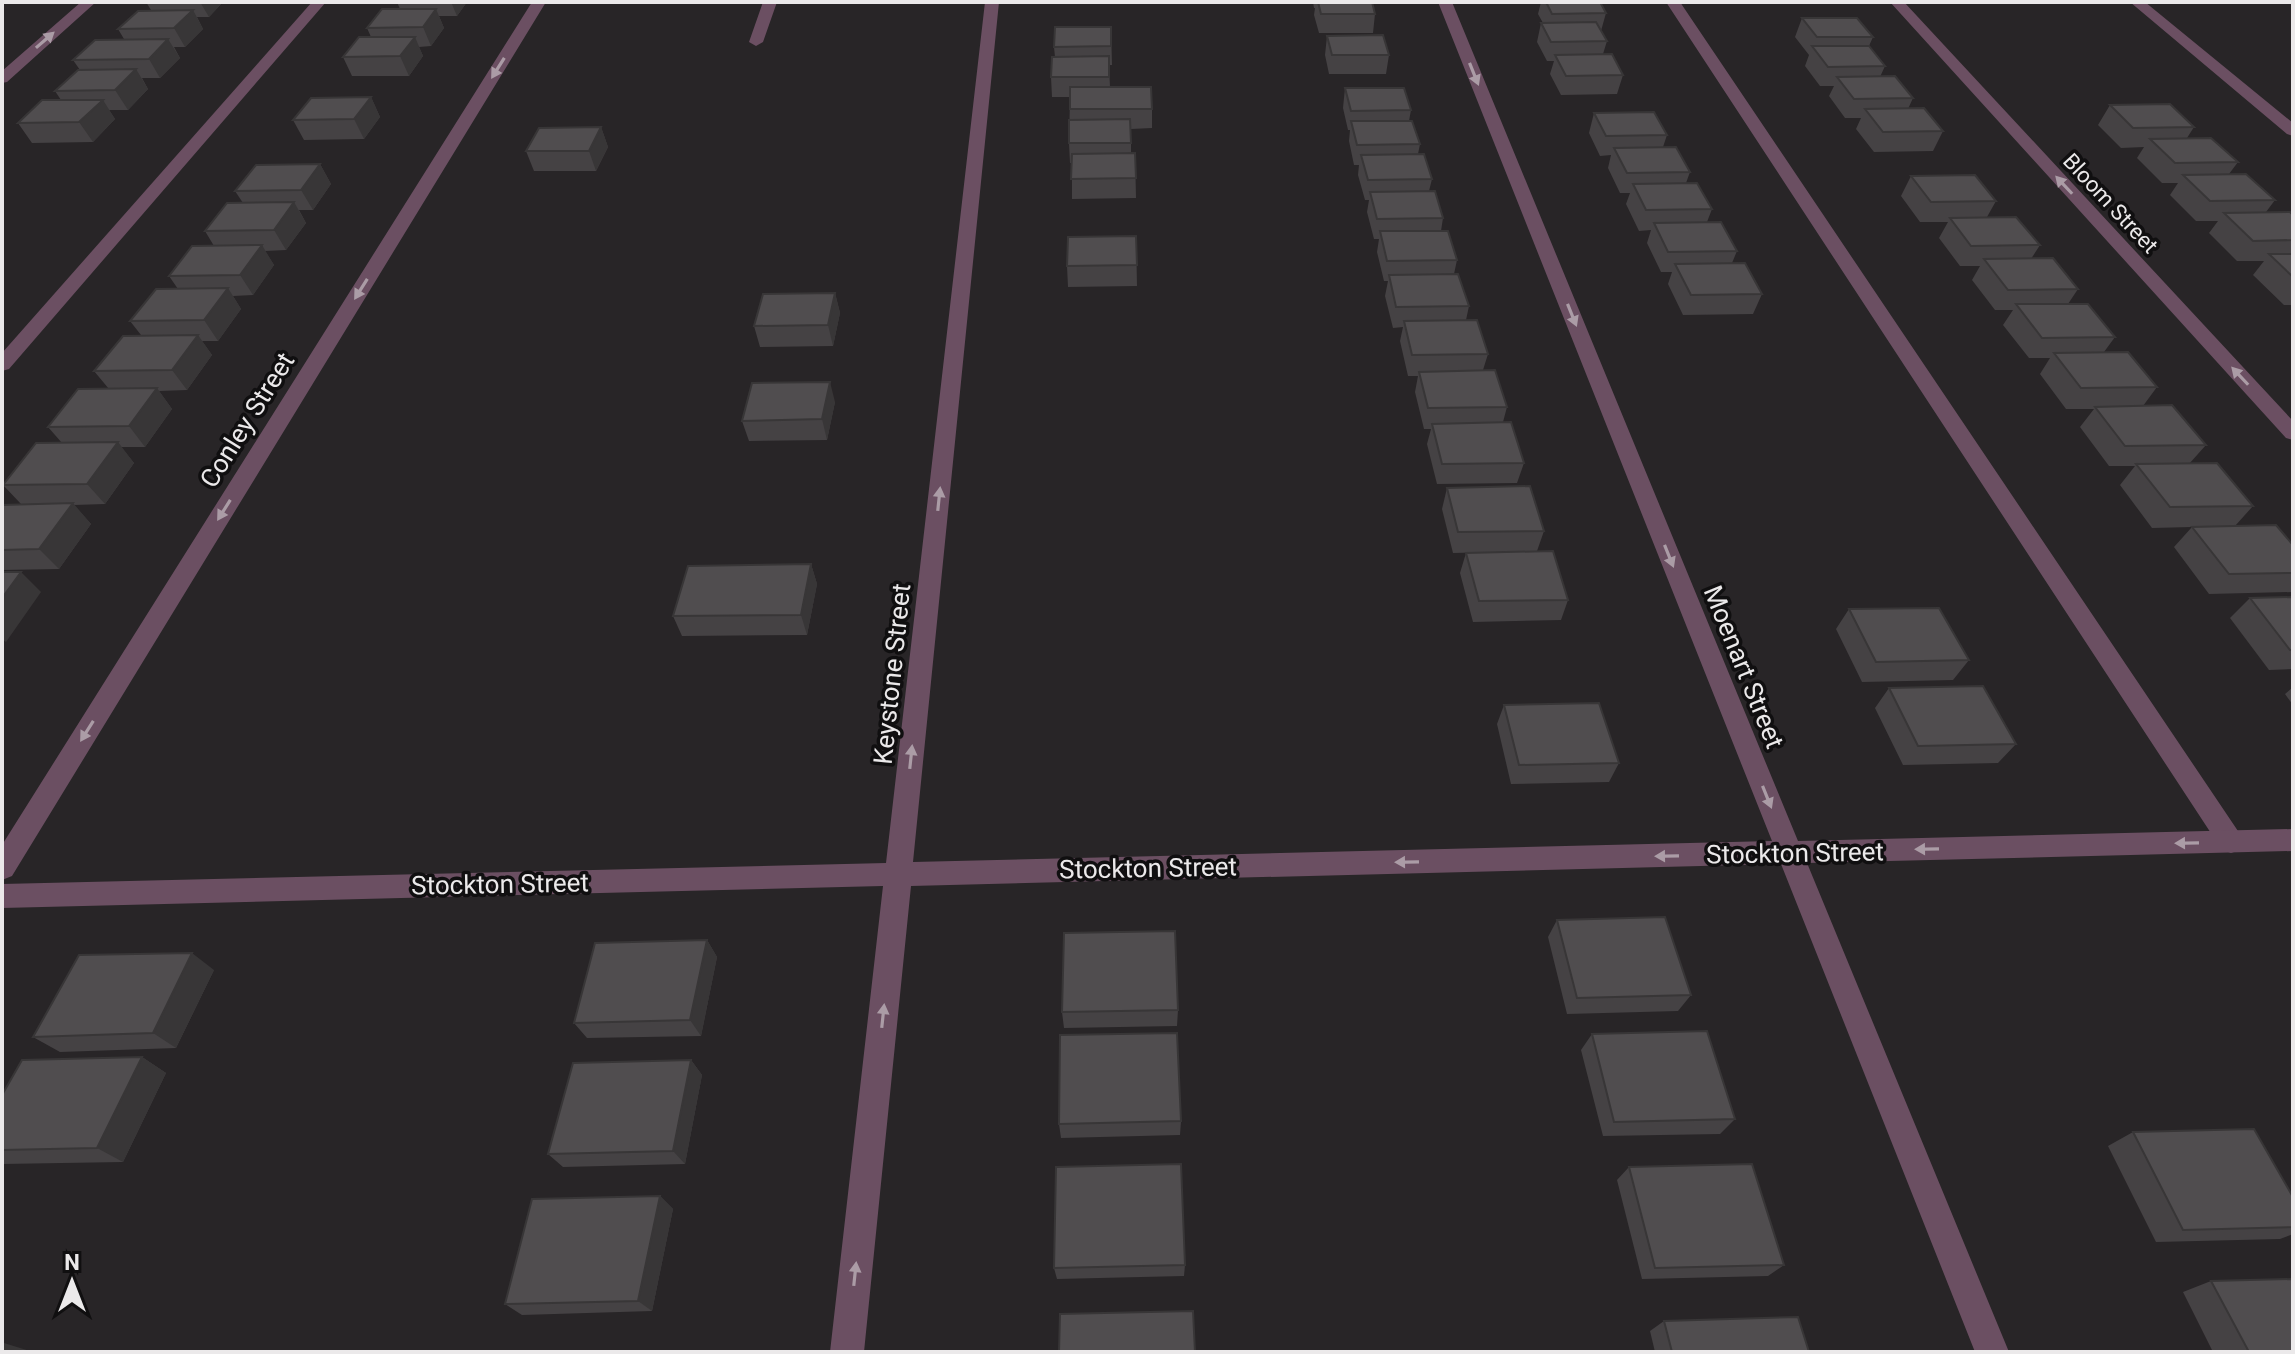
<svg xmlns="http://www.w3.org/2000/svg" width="2295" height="1354" font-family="Roboto,sans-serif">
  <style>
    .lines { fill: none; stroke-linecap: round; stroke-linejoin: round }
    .lane { fill: #6b4f62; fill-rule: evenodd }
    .street { fill: #6b4f62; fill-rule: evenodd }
    .wall { fill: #454244 }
    .shaded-wall { fill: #383637 }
    .building { fill: #504d4f; stroke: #383637; stroke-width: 2 }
    .oneway { fill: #ab9ca6 }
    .labels { text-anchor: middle; stroke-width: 7; stroke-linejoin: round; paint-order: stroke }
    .far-street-label { font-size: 22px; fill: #ebe9ea; stroke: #100f10 }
    .street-label { font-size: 26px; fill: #ebe9ea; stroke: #100f10 }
  </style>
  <rect width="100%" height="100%" fill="#282527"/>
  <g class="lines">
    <!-- lane -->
    <path class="lane" d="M312,2H326L9,369L2,371V353Z
      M763,2H777L763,42L756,46L749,42Z
      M1666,2H1680L2240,834L2244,842L2240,850L2231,853L2222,850Z
      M2130,2H2145L2293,123V136L2287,134Z"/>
    <!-- street -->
    <path class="street" d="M81,2H96L7,82L2,83V71Z
      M532,2H546L12,876L2,880V845Z
      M985,2H999L913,862L1772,841L1438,2H1452L1798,841L2293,829V851L1807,863L2009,1352H1975L1781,864L911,886L864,1352H830L883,886L2,908V884L886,863Z
      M1890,2H1904L2293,421V440L2286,438Z"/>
  </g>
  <!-- wall -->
  <path class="wall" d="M146,2H223L209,17H197L203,29L185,47H174L180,58L160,78H142L148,89L128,110H109L115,119L93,142L32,143L18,123L61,100L55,91L80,70L73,60L124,39L118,29L151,10Z
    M397,2H467L457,16H439L444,28L431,46L419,47L423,56L409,76H352L343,57L371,37L367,28L400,9Z
    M1313,2H1372L1375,14L1373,33H1319L1314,15L1315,8H1314Z
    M1541,2H1600L1606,13L1601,31L1607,41L1603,54L1623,75L1617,94L1561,95L1550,74L1554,61H1547L1537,42L1541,23H1543L1538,14Z
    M1802,18L1873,37L1869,46L1885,66L1880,77L1913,98L1908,109L1943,131L1933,151L1874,152L1856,129L1861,118H1845L1829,96L1834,86H1820L1805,66L1809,55L1795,37Z
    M1111,27L1112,65H1109L1110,87L1152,109V128L1131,129V153H1135L1136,198L1072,199V163H1070L1069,143L1070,97H1052L1051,77L1055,57L1054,47Z
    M1327,36L1389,55L1386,74H1329L1325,55Z
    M1345,88L1411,110L1409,121L1420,144L1418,154L1432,179L1429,191L1443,218L1441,231L1457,260L1454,274L1469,306L1466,320L1488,354L1483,370L1507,407L1503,422L1524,463L1517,483L1437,484L1427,444L1431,429H1424L1415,392L1418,376H1408L1400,341L1403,327L1393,328L1385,296L1388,281H1384L1377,252L1379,239H1374L1367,212L1369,200H1365L1358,175L1359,165H1354L1349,141L1350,130H1348L1343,108Z
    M371,97L380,117L364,139L304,140L293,120Z
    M2110,105L2194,127L2187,138L2238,162L2229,174L2275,200L2266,212L2293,215V305H2284L2253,275L2264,261H2237L2209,233L2218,221H2196L2170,195L2178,183H2162L2137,158L2144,147L2121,148L2098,125Z
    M1594,113L1667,135L1663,147L1690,172L1686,183L1712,209L1707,222L1737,251L1732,263L1762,294L1753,314L1683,315L1668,284L1672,272H1661L1647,243L1651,230L1639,231L1626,204L1630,193H1620L1608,168L1611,155L1600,156L1589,133Z
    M601,127L608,147L596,171H534L526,151Z
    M320,164L331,184L313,210H299L306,223L286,250L265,251L274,265L253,295L233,296L241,309L218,341H202L212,355L187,390L159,391L172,409L145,447H121L134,463L105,504L74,505L91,524L59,569L2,570V505L21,504L3,485L62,443L48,427L109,389L94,371L141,335L130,321L178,289L169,276L214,246L205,231L243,203L235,191Z
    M1911,176L1996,201L1987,217L2040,245L2031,259L2078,289L2068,304L2115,337L2104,352L2157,387L2143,406L2206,445L2189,464L2253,506L2235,526L2293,545V592L2209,594L2174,547L2192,527L2152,528L2120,485L2135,466H2109L2080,427L2094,409H2066L2040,374L2050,358H2029L2003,325L2013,310H1995L1972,280L1980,266H1960L1939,238L1948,222H1920L1901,196Z
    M1136,236L1137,286L1068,287L1067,266Z
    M835,293L840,313L833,346L760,347L754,326Z
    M835,402L827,440L749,441L742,421Z
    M1447,488L1544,531L1537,551L1453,553L1442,509Z
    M1466,553L1568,600L1561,620L1473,622L1460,573Z
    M811,564L817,584L807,635L682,636L673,616Z
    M2293,597V669L2269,670L2230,618L2250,598Z
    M1849,609L1969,660L1953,680L1862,682L1836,629Z
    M2293,687V705L2285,694Z
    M1889,688L2016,744L1998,763L1903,765L1875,708Z
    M1504,705L1619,763L1609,782L1511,784L1497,724Z
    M1557,920L1691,995L1678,1011L1567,1014L1548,937Z
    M707,940L717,957L701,1036L587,1038L574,1023Z
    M214,970L176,1048L60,1052L33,1037Z
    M1178,1010L1177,1026L1064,1028L1062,1012Z
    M1592,1034L1735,1119L1720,1134L1603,1136L1581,1050Z
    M142,1057L166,1073L123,1162L2,1164V1095Z
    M691,1060L702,1075L685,1164L563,1167L548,1154Z
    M1181,1121L1180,1135L1061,1138L1059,1124Z
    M2133,1132L2293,1197V1234L2280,1239L2156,1242L2108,1146Z
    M1629,1167L1784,1265L1768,1276L1642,1279L1617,1180Z
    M660,1196L673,1209L652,1311L522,1315L505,1304Z
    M1185,1265L1184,1276L1057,1279L1054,1268Z
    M2211,1281L2293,1352H2213L2183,1292Z
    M1664,1321L1809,1352H1655L1650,1331Z"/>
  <!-- shaded-wall -->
  <path class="shaded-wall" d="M200,2H223L209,17Z
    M451,2H467L457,16Z
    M436,9L444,28L431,46L423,27Z
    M193,10L203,29L185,47L174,28Z
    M415,37L423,56L409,76L400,56Z
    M168,39L180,58L160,78L149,59Z
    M136,69L148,89L128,110L115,90Z
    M371,97L380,117L364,139L354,119Z
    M103,100L115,119L93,142L79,122Z
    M601,127L608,147L596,171L589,151Z
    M320,164L331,184L313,210L301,190Z
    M294,202L306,223L286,250L274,230Z
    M262,245L274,265L253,295L240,275Z
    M228,288L241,309L218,341L204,320Z
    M835,293L840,313L833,346L828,325Z
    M198,335L212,355L187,390L172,370Z
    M830,382L835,402L827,440L822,419Z
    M157,388L172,409L145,447L129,426Z
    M118,442L134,463L105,504L87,484Z
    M73,503L91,524L59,569L39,549Z
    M811,564L817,584L807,635L801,615Z
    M21,572L41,592L6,642L2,639V598Z
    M707,940L717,957L701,1036L690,1020Z
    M192,953L214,970L176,1048L153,1033Z
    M142,1057L166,1073L123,1162L97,1148Z
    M691,1060L702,1075L685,1164L673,1151Z
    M660,1196L673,1209L652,1311L638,1301Z
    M4,1343L33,1352H2V1346Z"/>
  <!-- building -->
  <path class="building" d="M1318,2H1372L1375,14H1321Z
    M1546,2H1600L1606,13L1552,14Z
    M382,9H436L423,27L367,28Z
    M193,10L174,28L118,29L138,11Z
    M1802,18H1857L1873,37H1817Z
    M1596,22L1607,41L1551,42L1541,23Z
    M1055,27H1111V46L1054,47Z
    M1383,35L1389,55H1332L1327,36Z
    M359,37H415L400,56L343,57Z
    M168,39L149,59L73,60L95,40Z
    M1812,46H1869L1885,66L1828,67Z
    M1612,54L1623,75L1566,76L1555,55Z
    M1109,56V77H1051L1052,57Z
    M136,69L115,90L55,91L78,70Z
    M1895,76L1913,98L1854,99L1837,77Z
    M1070,87H1151L1152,109H1070Z
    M1345,88H1404L1411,110L1351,111Z
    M371,97L354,119L293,120L311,98Z
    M42,100H103L79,122L18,123Z
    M2170,104L2194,127L2133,128L2110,105Z
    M1924,108L1943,131L1883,132L1865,109Z
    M1654,112L1667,135L1606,136L1594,113Z
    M1130,119L1131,143H1069V120Z
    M1351,121H1412L1420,144L1357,145Z
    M601,127L589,151H526L539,128Z
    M2211,138L2238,162L2175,163L2150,139Z
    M1676,147L1690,172L1627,173L1614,148Z
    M1135,153L1136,178L1071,179L1072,154Z
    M1424,154L1432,179L1368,180L1361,155Z
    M320,164L301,190L235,191L256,165Z
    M2246,174L2275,200L2210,201L2183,175Z
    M1975,175L1996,201L1931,202L1911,176Z
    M1697,183L1712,209L1646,210L1633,184Z
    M1435,191L1443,218L1377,219L1370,192Z
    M294,202L274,230L205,231L227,203Z
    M2290,212L2293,215V240L2253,241L2224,213Z
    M2016,217L2040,245L1971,246L1950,218Z
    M1721,222L1737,251L1668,252L1654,223Z
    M1380,231H1448L1457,260L1387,261Z
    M1136,236L1137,265L1067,266L1068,237Z
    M262,245L240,275L169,276L192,246Z
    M2269,254H2293V277Z
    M2053,258L2078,289L2008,290L1984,259Z
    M1745,263L1762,294L1691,295L1675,264Z
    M1458,274L1469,306L1396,307L1389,275Z
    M228,288L204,320L130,321L156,289Z
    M835,293L828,325L754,326L763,294Z
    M2016,304H2088L2115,337L2042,338Z
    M1477,320L1488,354L1412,355L1404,321Z
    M198,335L172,370L94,371L123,336Z
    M2128,352L2157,387L2081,388L2054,353Z
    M1495,370L1507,407L1428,408L1419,372Z
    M830,382L822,419L742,421L752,383Z
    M157,388L129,426L48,427L78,389Z
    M2172,405L2206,445L2125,446L2095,407Z
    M1511,422L1524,463L1442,464L1432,424Z
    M118,442L87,484L3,485L36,443Z
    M2217,463L2253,506L2170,507L2136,464Z
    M1530,486L1544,531L1458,532L1447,488Z
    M73,503L39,549L2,550V505Z
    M2276,525L2293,545V573L2229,574L2192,527Z
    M1553,551L1568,600L1479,601L1466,553Z
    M811,564L801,615L673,616L688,566Z
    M2,572H21L2,598Z
    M2293,597V650H2290L2250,598Z
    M1939,608L1969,660L1876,662L1849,609Z
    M1983,686L2016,744L1918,746L1889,688Z
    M1599,703L1619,763L1519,765L1504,705Z
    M1665,917L1691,995L1577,998L1557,920Z
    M1175,931L1178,1010L1062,1012L1064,933Z
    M707,940L690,1020L574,1023L595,943Z
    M192,953L153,1033L33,1037L79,955Z
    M1707,1031L1735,1119L1614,1122L1592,1034Z
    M1177,1033L1181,1121L1059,1124L1060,1035Z
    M142,1057L97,1148L2,1150V1095L22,1060Z
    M691,1060L673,1151L548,1154L573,1063Z
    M2254,1129L2293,1197V1227L2183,1230L2133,1132Z
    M1181,1164L1185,1265L1054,1268L1056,1167Z
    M1752,1164L1784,1265L1655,1268L1629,1167Z
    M660,1196L638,1301L505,1304L532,1199Z
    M2293,1279V1352H2249L2211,1281Z
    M1193,1311L1195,1352H1059L1060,1314Z
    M1798,1317L1809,1352H1672L1664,1321Z"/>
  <!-- one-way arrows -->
  <defs><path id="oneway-solid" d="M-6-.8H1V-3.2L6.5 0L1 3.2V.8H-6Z" transform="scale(2)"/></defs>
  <g class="oneway">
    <use href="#oneway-solid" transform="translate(45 40) rotate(-41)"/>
    <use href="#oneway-solid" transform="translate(498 68) rotate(122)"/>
    <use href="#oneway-solid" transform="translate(1474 74) rotate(68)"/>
    <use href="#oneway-solid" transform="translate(2064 185) rotate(-133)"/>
    <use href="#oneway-solid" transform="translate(361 289) rotate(122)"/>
    <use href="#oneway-solid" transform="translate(1572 315) rotate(68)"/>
    <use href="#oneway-solid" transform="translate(2240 376) rotate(-133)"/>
    <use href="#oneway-solid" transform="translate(939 499) rotate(-84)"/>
    <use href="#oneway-solid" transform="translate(224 510) rotate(122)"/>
    <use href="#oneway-solid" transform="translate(1669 556) rotate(68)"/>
    <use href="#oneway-solid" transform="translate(87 731) rotate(122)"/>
    <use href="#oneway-solid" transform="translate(911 757) rotate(-84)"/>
    <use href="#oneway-solid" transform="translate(1767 797) rotate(68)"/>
    <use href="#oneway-solid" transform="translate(2187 843) rotate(179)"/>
    <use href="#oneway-solid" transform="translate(1927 849) rotate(179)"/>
    <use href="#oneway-solid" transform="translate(1667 856) rotate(179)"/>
    <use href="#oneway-solid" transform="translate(1407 862) rotate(179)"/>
    <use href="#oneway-solid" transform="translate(883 1016) rotate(-84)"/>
    <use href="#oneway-solid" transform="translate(855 1274) rotate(-84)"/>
  </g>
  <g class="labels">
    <!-- far-street labels -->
    <g class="far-street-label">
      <text transform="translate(2111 203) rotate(47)" y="8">Bloom Street</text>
    </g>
    <!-- street labels -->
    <g class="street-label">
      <text transform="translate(247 420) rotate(-58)" y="9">Conley Street</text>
      <text transform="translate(1744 667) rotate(68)" y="9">Moenart Street</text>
      <text transform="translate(892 674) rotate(-84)" y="9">Keystone Street</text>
      <text transform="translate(1795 853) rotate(-1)" y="9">Stockton Street</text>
      <text transform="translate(1148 868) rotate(-1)" y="9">Stockton Street</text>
      <text transform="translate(500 884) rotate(-1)" y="9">Stockton Street</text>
    </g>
  </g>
  <!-- border -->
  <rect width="2295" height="1354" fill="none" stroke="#ebe9ea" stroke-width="8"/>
  <!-- north arrow -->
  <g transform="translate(72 1282)" stroke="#100f10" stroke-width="6" paint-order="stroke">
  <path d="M0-6L14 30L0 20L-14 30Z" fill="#ebe9ea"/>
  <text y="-12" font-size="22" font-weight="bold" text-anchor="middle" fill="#ebe9ea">N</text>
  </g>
</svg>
